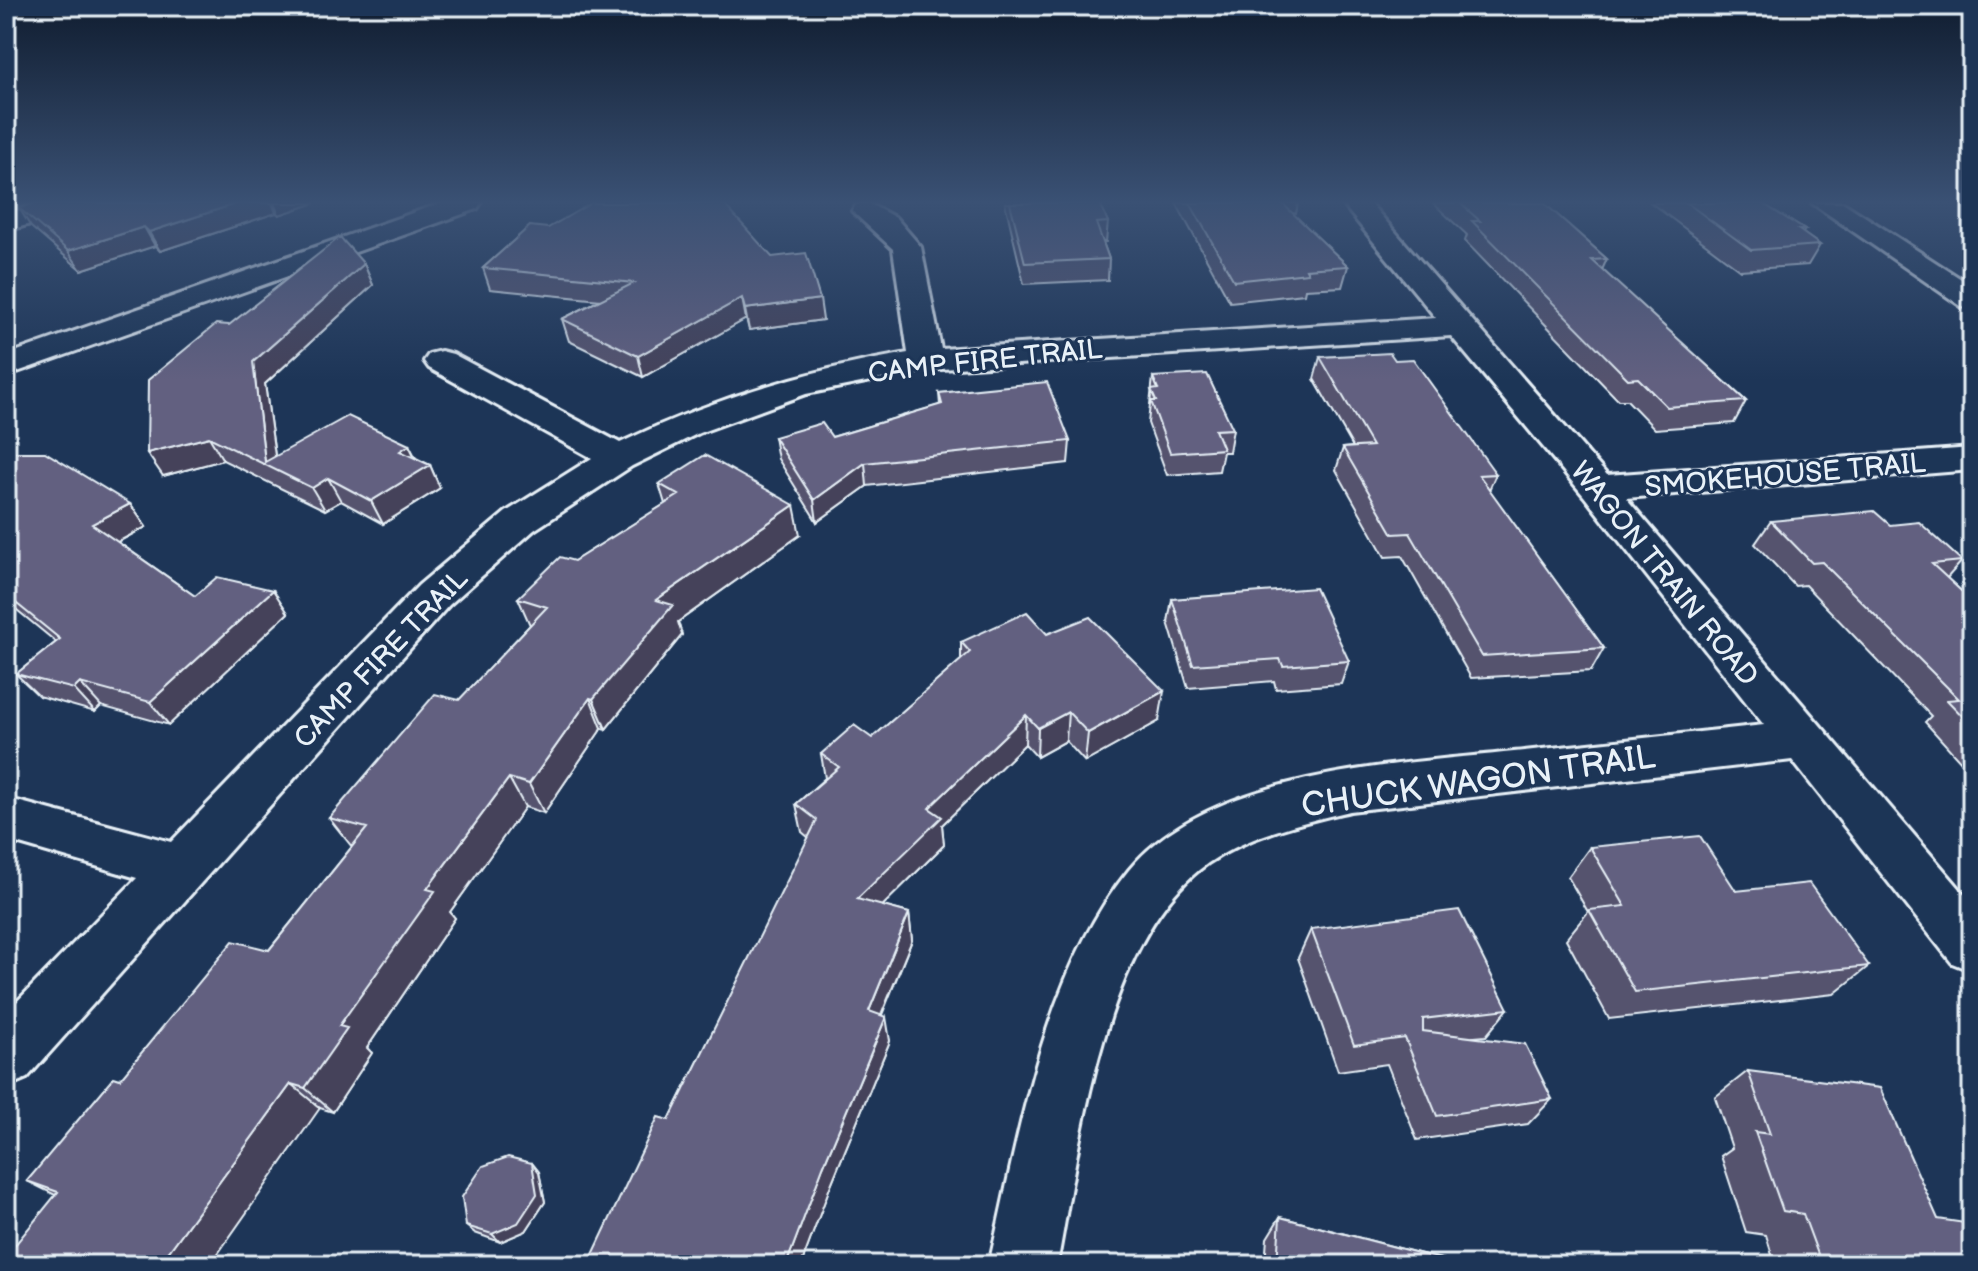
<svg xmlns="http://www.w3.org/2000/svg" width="1978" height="1271" font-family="'Balsamiq Sans',sans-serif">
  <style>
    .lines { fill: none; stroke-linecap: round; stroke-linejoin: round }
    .street-casing { stroke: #e8f1f8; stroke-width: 6 }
    .secondary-casing { stroke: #e8f1f8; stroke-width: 6 }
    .street { fill: #1d3557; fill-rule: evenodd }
    .secondary { fill: #1d3557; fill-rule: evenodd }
    .wall { fill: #54536e; stroke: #e8f1f8; stroke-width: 2 }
    .shaded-wall { fill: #45435a; stroke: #e8f1f8; stroke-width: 2 }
    .building { fill: #626080; stroke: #e8f1f8; stroke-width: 2 }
    .labels { text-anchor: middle; stroke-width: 6; stroke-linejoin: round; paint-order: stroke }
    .street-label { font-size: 28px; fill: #e8f1f8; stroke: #1d3557 }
    .near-street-label { font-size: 34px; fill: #e8f1f8; stroke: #1d3557 }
  </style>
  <rect width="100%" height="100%" fill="#1d3557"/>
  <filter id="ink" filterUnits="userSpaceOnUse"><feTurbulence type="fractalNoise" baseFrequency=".0125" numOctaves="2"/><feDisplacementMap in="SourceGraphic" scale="16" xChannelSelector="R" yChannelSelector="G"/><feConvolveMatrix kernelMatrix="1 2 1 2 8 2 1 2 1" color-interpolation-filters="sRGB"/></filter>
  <g filter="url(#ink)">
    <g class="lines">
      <!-- street casing -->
      <g class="street-casing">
        <path id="street" d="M44,203H87L83,209L6,231V214Z
          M868,203L896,218L921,247L941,349L1436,318L1342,203H1370L1607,475L1972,448V470L1626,498L1972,903V971L1952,963L1792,760L1350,811C1301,823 1251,834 1208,863C1102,938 1080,1145 1057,1265H989C1019,1135 1043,976 1129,870C1210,770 1405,764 1524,751C1604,742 1684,734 1764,725L1584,496L1451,336L926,370L806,394L699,433L632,466L534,530L449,605L27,1078L6,1087V1013L137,878L6,840V798L171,842L419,585L506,512L592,458L429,368L424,361L429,354L441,351L453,354L620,443C712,399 807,370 908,353L893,249L852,211L856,205Z
          M1812,203H1844L1972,286V308L1961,306Z"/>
      </g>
      <!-- secondary casing -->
      <g class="secondary-casing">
        <path id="secondary" d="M441,203H481L477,209L6,376V355Z"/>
      </g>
      <!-- street -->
      <use href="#street" class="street"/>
      <!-- secondary -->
      <use href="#secondary" class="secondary"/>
    </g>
    <!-- wall -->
    <path class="wall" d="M35,203H315L279,215L276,213L160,251L155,246L81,270L31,227L19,208Z
      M1005,203H1100L1108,222L1106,242H1103L1109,259L1108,280L1024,284Z
      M1176,203H1298L1296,213L1293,214L1348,266L1342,287L1305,289L1304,294L1230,302Z
      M1433,203H1544L1607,259L1602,270L1746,401L1734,423L1655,429L1627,400H1618L1465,241L1467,235Z
      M1651,203H1762L1805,230L1803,233L1820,245L1808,265L1740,270Z
      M530,226L823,320L749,330L746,319L643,377L569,341L562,319L600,300L490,289L483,268Z
      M364,264L373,285L265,384L275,456L409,445L416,458L430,465L440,488L383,524L341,501L325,510L223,460L163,476L229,325Z
      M1320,357L1395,360L1496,474L1489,490L1604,648L1591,671L1471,678L1402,556L1385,557L1336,470L1343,448L1353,447L1314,379Z
      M1153,377L1233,429L1229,452H1223L1219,471L1167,475L1148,423Z
      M939,393L1070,441L1068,463L867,486L817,522L778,459L774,437H832L940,405Z
      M6,452L130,504L146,527L118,542L195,596L273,590L288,613L169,725L101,706L95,712L39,696L16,674L56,642L6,601Z
      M659,484L800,535L678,622L682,635L606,729L602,728L544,813L525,807L450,912L455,918L367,1048L372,1053L333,1112L320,1108L55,1195L27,1181L120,1079L269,950L352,847L329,818L459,700L530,625L518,598L574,561L665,504Z
      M1771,521L1890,525L1962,561L1947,578L1972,601V774L1925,722L1931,716L1805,585L1795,586L1755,544Z
      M1172,599L1349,661L1341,684L1276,689L1274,681L1188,688L1168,622Z
      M1047,634L1159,721L1085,762L1066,741L1037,757L1025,744L942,825L944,845L882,906L909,913L912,940L882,1015L890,1041L830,1187L801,1265H588L669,1120L809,838L802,832L796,804L825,778L821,754L872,738L961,660V642Z
      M1590,847L1736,891L1869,966L1834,994L1609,1019L1566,939L1588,912L1568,877Z
      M1311,929L1508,1009L1486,1036L1474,1037L1552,1099L1528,1124L1417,1140L1387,1064L1338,1071L1298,958Z
      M1748,1071L1938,1219L1972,1265H1775L1766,1235L1746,1232L1721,1156L1732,1148L1715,1097Z
      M532,1163L539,1172L545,1202L526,1231L500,1242L475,1233L466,1226Z
      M1280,1217L1464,1265H1265L1267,1238Z"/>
    <!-- shaded-wall -->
    <path class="shaded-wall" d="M7,203H32L11,209Z
      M238,203H272L276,213L160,251L149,232Z
      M274,203H315L279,215Z
      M1273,203H1298L1296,213L1271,216Z
      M144,227L155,246L81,270L68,251Z
      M364,264L373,285L265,384L277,470L265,462L253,362Z
      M742,298L746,319L643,377L638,356Z
      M820,299L823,320L749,330L745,309Z
      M209,437L223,460L163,476L147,453Z
      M409,445L420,468L400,451Z
      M865,463L867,486L817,522L814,500Z
      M430,465L440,488L383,524L371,501Z
      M328,478L341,501L325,510L312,488Z
      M130,504L146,527L110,546L92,524Z
      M794,505L800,535L678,622L682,635L606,729L593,699L656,600Z
      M273,590L288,613L169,725L150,702Z
      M80,683L101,706L95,712L74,689Z
      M1164,691L1159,721L1085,762L1088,733Z
      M590,698L602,728L544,813L529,784Z
      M1068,712L1066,741L1037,757L1038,728Z
      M1026,715L1025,744L942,825L944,845L862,926L857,899L929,808Z
      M509,778L525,807L450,912L455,918L367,1048L372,1053L333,1112L305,1088L339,1026L427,889Z
      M909,913L912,940L873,1035L869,1011Z
      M886,1017L890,1041L830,1187L801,1265H786L823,1167Z
      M291,1084L320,1108L210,1265H159Z
      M532,1163L539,1172L545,1202L526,1231L500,1242L492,1234Z"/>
    <!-- building -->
    <path class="building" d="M35,203H238L149,232L144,227L68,251L19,208Z
      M591,203H723L772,257L806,253L820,299L745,309L742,298L638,356L562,319L634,283L483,268L530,226L548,228Z
      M1010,203H1100L1108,222L1096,223L1109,259L1025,263Z
      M1190,203H1282L1348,266L1306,269L1308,273L1234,281Z
      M1460,203H1544L1607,259L1592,260L1746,401L1667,407L1638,378L1628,379L1472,221H1480Z
      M1687,203H1762L1805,230H1799L1820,245L1751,250Z
      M340,237L364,264L253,362L265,462L348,416L409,445L400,451L430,465L371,501L328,478L312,488L209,437L147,453L148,380L216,324L229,325Z
      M1390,353L1395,360L1413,359L1496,474L1479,475L1604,648L1482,656L1410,533L1393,534L1343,448L1372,446L1320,357Z
      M1207,374L1233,429L1215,430L1223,449L1170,453L1151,401H1156L1151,390L1158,389L1153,377Z
      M1047,382L1070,441L865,463L814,500L774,437L822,423L832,437L942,404L939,393Z
      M6,452H45L130,504L92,524L195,596L217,577L273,590L150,702L80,683L74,689L16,674L60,639L6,595Z
      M705,455L794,505L656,600L673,605L593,699L590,698L529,784L509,778L427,889L435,891L339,1026L347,1028L305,1088L291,1084L159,1265H6V1256L58,1192L27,1181L114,1077L120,1079L233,941L269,950L367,828L329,818L435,694L459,700L547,607L518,598L560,557L574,561L679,495L659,484Z
      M1874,511L1890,525L1919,522L1962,561L1932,564L1972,601V726L1947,700L1959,699L1822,562L1812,563L1771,521Z
      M1315,588L1349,661L1283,666L1280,659L1193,665L1172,599Z
      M1027,612L1047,634L1090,617L1164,691L1088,733L1068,712L1038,728L1026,715L929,808L942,817L857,899L909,913L869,1011L886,1017L823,1167L786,1265H588L658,1117L669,1120L817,820L796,804L839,767L821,754L854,725L872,738L970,652L961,642Z
      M1700,836L1736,891L1809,883L1869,966L1635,992L1589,910L1625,906L1590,847Z
      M1459,910L1508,1009L1423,1019V1031L1525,1044L1552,1099L1437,1116L1405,1038L1354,1045L1311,929Z
      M1748,1071L1880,1088L1938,1219L1972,1224V1265H1822L1803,1214L1783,1211L1755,1132L1770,1134Z
      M508,1157L532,1163L537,1194L518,1223L492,1234L466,1226L462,1197L483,1166Z
      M1280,1217L1464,1265H1277Z"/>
  </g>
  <!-- sky -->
  <linearGradient id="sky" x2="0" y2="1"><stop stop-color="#101d30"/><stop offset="0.53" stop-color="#3a5174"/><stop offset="1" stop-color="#3a5174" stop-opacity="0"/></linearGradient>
  <rect width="1978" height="381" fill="url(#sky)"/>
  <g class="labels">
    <!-- street labels -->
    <g class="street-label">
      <text transform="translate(985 360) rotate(-6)" y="10">CAMP FIRE TRAIL</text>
      <text transform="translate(1785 474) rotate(-5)" y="10">SMOKEHOUSE TRAIL</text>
      <text transform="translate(1665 573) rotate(51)" y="10">WAGON TRAIN ROAD</text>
      <text transform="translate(380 658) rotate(-46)" y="10">CAMP FIRE TRAIL</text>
    </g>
    <!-- near-street labels -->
    <g class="near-street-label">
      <text transform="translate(1478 780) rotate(-8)" y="12">CHUCK WAGON TRAIL</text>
    </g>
  </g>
  <!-- margin -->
  <rect width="1978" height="1271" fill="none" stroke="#1d3557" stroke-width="32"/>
  <rect x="16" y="16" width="1946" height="1239" fill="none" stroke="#e8f1f8" stroke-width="3" filter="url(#ink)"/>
</svg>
